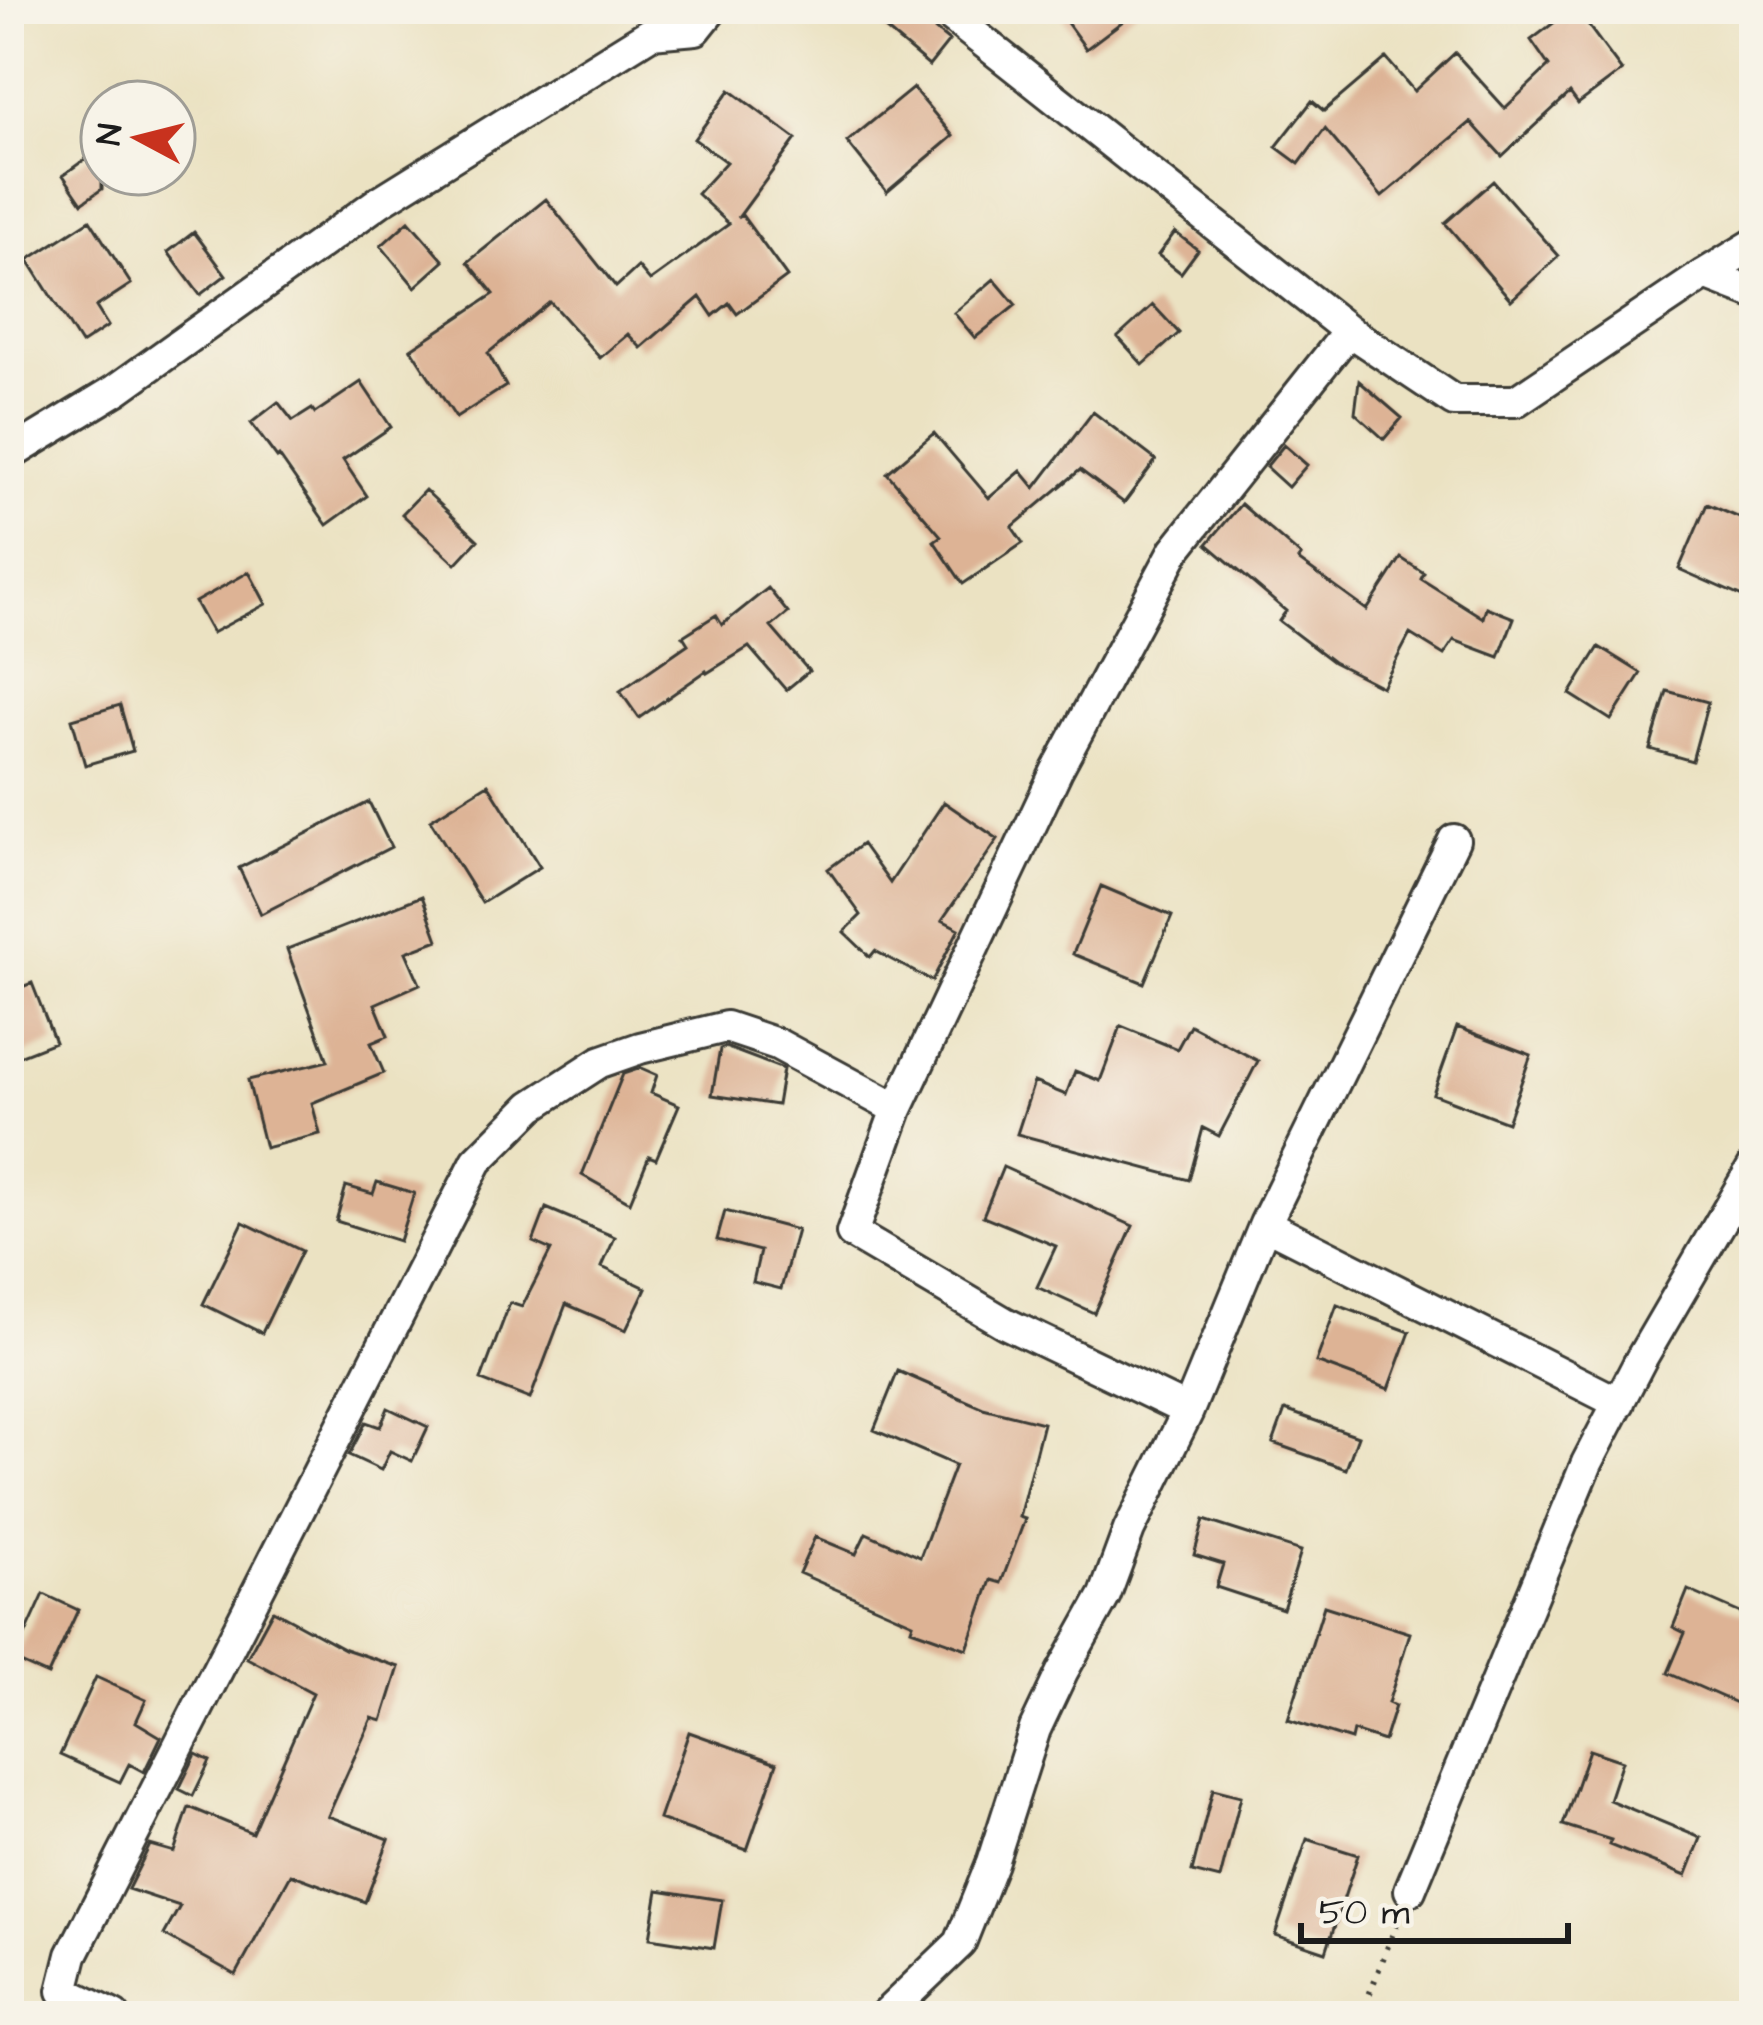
<svg xmlns="http://www.w3.org/2000/svg" width="1763" height="2025" font-family="'Architects Daughter',sans-serif">
  <style>
    .building { fill: #ddb395 }
    .lines { fill: none; stroke-linecap: round; stroke-linejoin: round }
    .street-casing { stroke: #3b3a35; stroke-width: 36 }
    .path { stroke: #3b3a35; stroke-width: 6; stroke-dasharray: 3 9; stroke-linecap: butt }
    .street { stroke: #fff; stroke-width: 30 }
  </style>
  <rect width="100%" height="100%" fill="#f7f3e8"/>
  <filter id="ink" filterUnits="userSpaceOnUse"><feTurbulence type="fractalNoise" baseFrequency=".00833" numOctaves="2"/><feDisplacementMap in="SourceGraphic" scale="24" xChannelSelector="R" yChannelSelector="G"/><feConvolveMatrix kernelMatrix="1 2 1 2 8 2 1 2 1" color-interpolation-filters="sRGB"/></filter>
  <filter id="wash" filterUnits="userSpaceOnUse"><feTurbulence type="fractalNoise" baseFrequency=".004" numOctaves="4" result="noise"/><feDisplacementMap in="SourceGraphic" scale="48" xChannelSelector="R" yChannelSelector="G"/><feGaussianBlur stdDeviation="2.7" result="paint"/><feColorMatrix in="noise" values="0 0 0 0 0 0 0 0 0 0 0 0 0 0 0 0 0 1.4 0 .05"/><feComposite in="paint" operator="in"/></filter>
  <g filter="url(#wash)">
    <rect width="100%" height="100%" fill="#ebe2c2"/>
    <g id="blocks">
      <!-- building -->
      <path class="building" d="M861,9H910L949,41L929,66Z
        M1057,9H1139L1086,49Z
        M1572,9H1576L1622,71L1578,104L1570,93L1502,156L1471,122L1382,197L1325,129L1299,164L1276,147L1312,101L1324,111L1386,58L1414,91L1455,53L1505,108L1549,66L1531,40Z
        M913,88L953,136L887,192L847,142Z
        M730,90L796,139L738,218L742,215L787,277L737,314L729,303L713,316L700,297L641,348L628,334L600,358L550,302L488,353L506,386L456,418L411,349L494,294L468,262L546,199L616,287L638,267L650,281L729,224L697,194L726,162L694,139Z
        M102,147V189L82,203L63,175Z
        M1493,181L1559,256L1511,300L1445,223Z
        M90,220L131,284L96,307L108,326L81,344L28,260Z
        M409,221L444,261L415,287L381,246Z
        M194,232L226,275L200,295L168,252Z
        M1175,232L1198,250L1181,273L1158,255Z
        M994,279L1016,305L975,338L954,313Z
        M1153,305L1179,333L1143,365L1118,337Z
        M1359,381L1402,418L1384,439L1355,413Z
        M361,382L391,427L343,460L367,496L327,525L279,456L277,458L251,423L278,402L293,421L312,409L315,413Z
        M1093,412L1156,460L1124,503L1080,470L1012,527L1023,543L963,584L934,541L941,536L887,473L934,433L989,498L1021,471L1035,488Z
        M1284,445L1307,465L1288,487L1266,467Z
        M425,490L478,540L456,564L402,514Z
        M1241,504L1301,556L1298,560L1367,610L1401,558L1424,573L1421,579L1483,618L1486,607L1514,618L1499,657L1454,640L1444,655L1410,634L1382,687L1333,662L1279,621L1286,611L1207,544Z
        M1707,504L1754,524V582L1747,599L1679,569Z
        M249,572L266,604L212,633L195,602Z
        M768,588L788,613L771,627L809,671L786,690L749,647L707,673L706,671L639,718L620,691L688,644L683,636L716,615L722,625Z
        M1599,647L1641,673L1611,720L1570,694Z
        M1667,691L1708,702L1692,761L1650,749Z
        M120,705L133,751L85,765L72,719Z
        M488,784L540,867L482,903L430,820Z
        M369,802L391,847L261,914L239,868Z
        M944,802L998,839L942,920L959,929L932,981L875,951L870,957L844,932L861,915L828,869L862,844L890,883Z
        M1101,886L1172,916L1144,983L1073,954Z
        M422,896L438,940L406,952L420,984L375,1004L388,1036L371,1043L384,1073L312,1103L320,1134L265,1148L248,1080L328,1061L287,949Z
        M32,983L55,1042L9,1060V992Z
        M1190,1025L1258,1061L1219,1136L1203,1128L1189,1180L1017,1134L1034,1082L1066,1095L1075,1071L1100,1081L1121,1026L1177,1049Z
        M1457,1027L1531,1055L1507,1122L1433,1094Z
        M725,1047L783,1069L777,1105L712,1095L720,1049Z
        M641,1068L657,1075L651,1093L679,1105L656,1159L649,1156L630,1202L582,1175L623,1074Z
        M1003,1167L1133,1226L1094,1313L1037,1287L1056,1246L983,1216Z
        M377,1182L414,1193L399,1241L336,1221L346,1186L373,1194Z
        M546,1208L615,1237L602,1267L646,1288L626,1330L566,1304L530,1399L481,1380L510,1303L522,1307L551,1250L533,1242Z
        M725,1211L797,1230L781,1289L753,1282L760,1251L717,1240Z
        M243,1222L302,1251L262,1333L203,1304Z
        M1337,1305L1410,1332L1389,1389L1316,1362Z
        M898,1371L983,1408L1043,1423L1019,1517L1025,1519L1001,1583L991,1580L967,1649L911,1629L913,1623L799,1573L815,1537L856,1554L866,1533L920,1557L955,1465L874,1430Z
        M388,1408L428,1427L412,1461L390,1451L381,1470L349,1455L366,1422L380,1427Z
        M1285,1410L1358,1436L1346,1469L1273,1443Z
        M1204,1520L1301,1551L1283,1609L1216,1587L1223,1564L1194,1555Z
        M1688,1590L1754,1619V1711L1668,1673L1685,1633L1673,1627Z
        M44,1594L78,1610L48,1675L14,1660Z
        M1324,1606L1410,1633L1388,1703L1395,1706L1384,1741L1353,1731L1351,1740L1288,1720Z
        M273,1610L345,1649L399,1667L382,1721L372,1718L328,1816L389,1839L365,1902L291,1874L236,1975L164,1935L180,1906L128,1889L150,1845L174,1852L189,1807L252,1833L313,1693L247,1658Z
        M96,1677L146,1700L136,1722L161,1737L144,1772L129,1764L120,1782L60,1755Z
        M689,1732L777,1763L747,1850L659,1819Z
        M1589,1750L1622,1761L1609,1800L1701,1838L1686,1876L1609,1845L1611,1840L1563,1825Z
        M196,1754L210,1761L193,1796L179,1789Z
        M1213,1789L1241,1796L1220,1879L1192,1872Z
        M1307,1839L1358,1855L1326,1952L1275,1935Z
        M658,1890L722,1900L714,1948L650,1938Z"/>
    </g>
  </g>
  <g filter="url(#ink)">
    <use href="#blocks" fill-opacity="0" stroke="#3b3a35" stroke-width="3"/>
    <g class="lines">
      <!-- street casing -->
      <g class="street-casing">
        <path id="street" d="M942,9L1349,331L1454,401H1516L1705,274L1754,293
          M1705,274L1754,244
          M1349,331L1175,550L1057,770L897,1109L852,1233L1005,1323L1188,1411L1265,1224L1619,1403
          M9,455L116,390L379,202L651,33L696,29L712,9
          M1265,1224L1454,840
          M1410,1890L1587,1463L1641,1359L1754,1165
          M114,2016L63,1991L72,1955L477,1161L532,1106L600,1062L640,1048L726,1027L777,1044L897,1109
          M884,2016L960,1943L992,1863L1035,1729L1062,1672L1105,1595L1129,1530L1188,1411"/>
      </g>
      <!-- path -->
      <path class="path" d="M1361,2016L1400,1915"/>
      <!-- street -->
      <use href="#street" class="street"/>
    </g>
  </g>
  <!-- margin -->
  <rect width="1763" height="2025" fill="none" stroke="#f7f3e8" stroke-width="48"/>
  <!-- north arrow -->
  <g transform="translate(138 138) rotate(277)"><circle r="57" fill="#f7f3e8" stroke="#9f9d96" stroke-width="3"/>
  <path d="M0-9L21 45L0 30L-21 45Z" fill="#c8321e"/>
  <text y="-18" font-size="33" font-weight="bold" text-anchor="middle" fill="#1c1c1c">N</text>
  </g>
  <!-- scale -->
  <path d="M1301 1923v18h267v-18" fill="none" stroke="#1c1c1c" stroke-width="6"/>
  <text x="1319" y="1923" font-size="36" fill="#1c1c1c" stroke="#f7f3e8" stroke-width="9" paint-order="stroke">50 m</text>
</svg>
